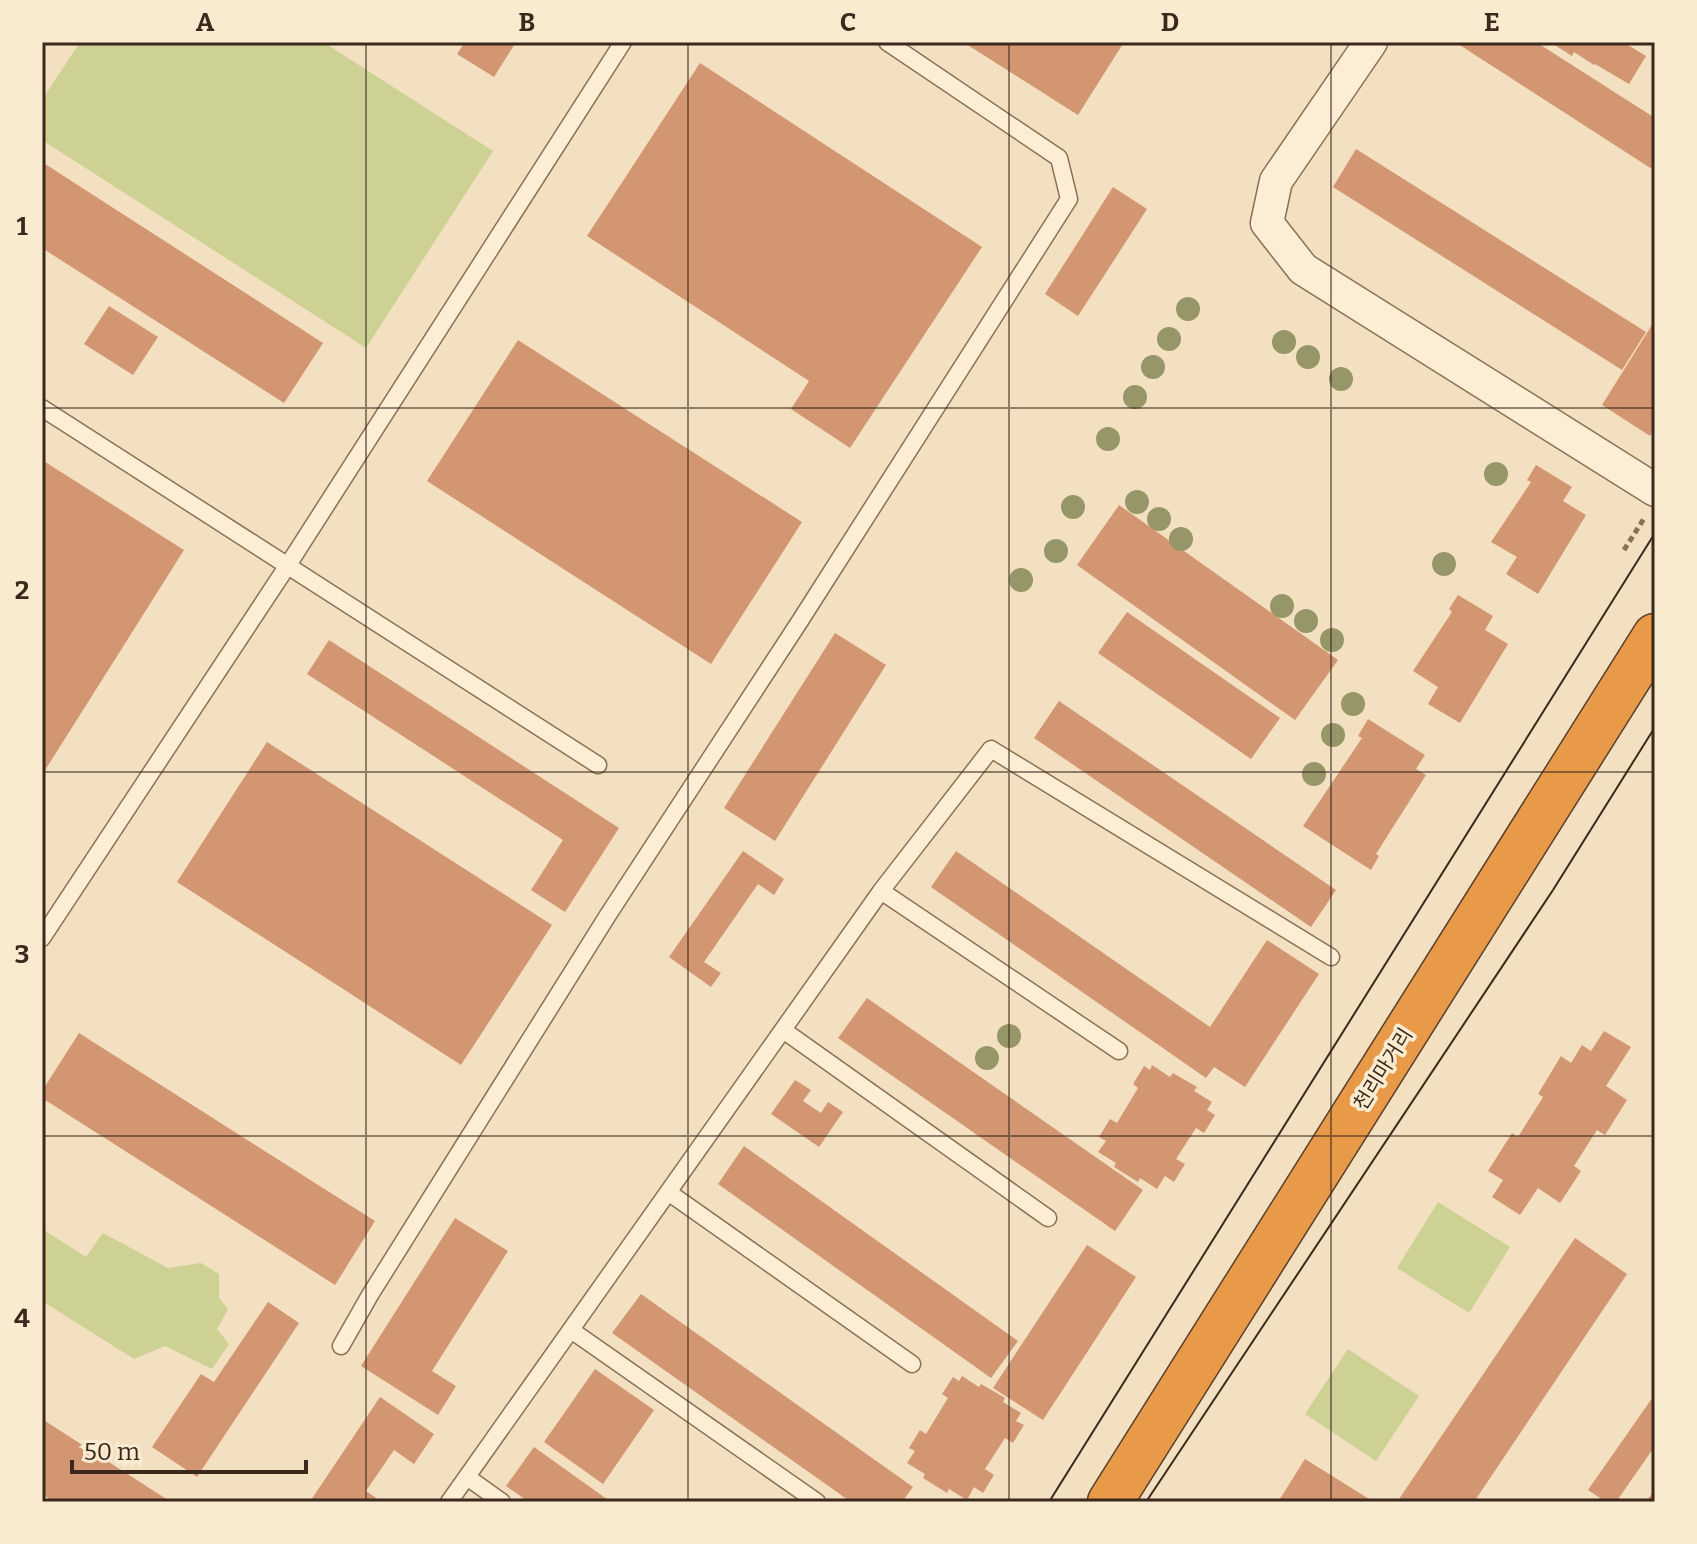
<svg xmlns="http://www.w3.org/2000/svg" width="1697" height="1544" font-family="Bitter,'Noto Sans KR',serif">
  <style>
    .green { fill: #cdd193 }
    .building { fill: #d39672 }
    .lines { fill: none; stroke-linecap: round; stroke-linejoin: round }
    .lane-casing { stroke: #8c7056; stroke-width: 19 }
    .street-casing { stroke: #8c7056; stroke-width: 35 }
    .highway-casing { stroke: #593e2b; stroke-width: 47 }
    .path { stroke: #8c7056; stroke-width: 5; stroke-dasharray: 6 4; stroke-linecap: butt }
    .lane { stroke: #fceed4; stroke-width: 16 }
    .street { stroke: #fceed4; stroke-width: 32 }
    .highway { stroke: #e99a48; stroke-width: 44 }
    .tram { stroke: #3a291c; stroke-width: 2 }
    .tree { fill: #979668 }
    .grid { fill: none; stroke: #3a291c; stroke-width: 2; stroke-opacity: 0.55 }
    .labels { text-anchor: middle; stroke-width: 7; stroke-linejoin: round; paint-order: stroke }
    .street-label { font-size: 20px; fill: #3a291c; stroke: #f8ebd0 }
    .neatline { fill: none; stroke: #3a291c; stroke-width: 3 }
    .grid-label { font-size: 26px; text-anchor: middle; font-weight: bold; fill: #3a291c }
  </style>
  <rect width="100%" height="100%" fill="#f2e0c0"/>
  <!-- green -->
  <path class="green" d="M80,42H323L493,151L366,348L42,140V100Z
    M1438,1202L1510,1247L1469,1313L1397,1268Z
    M42,1229L86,1257L103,1233L168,1268L201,1263L219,1274V1298L228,1309L217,1329L229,1344L212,1369L165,1346L134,1359L42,1301Z
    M1348,1349L1419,1396L1376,1461L1305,1414Z"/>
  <!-- building -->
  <path class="building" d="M465,42H516L494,77L457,54Z
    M963,42H1124L1078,115Z
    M1455,42H1536L1655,118V171Z
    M1550,42H1623L1646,56L1629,84L1595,64L1594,65L1574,52L1572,56Z
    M700,63L982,247L850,448L791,409L809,381L587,236Z
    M1356,149L1646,332L1622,370L1333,187Z
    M42,162L323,343L284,403L42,248Z
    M1113,187L1147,209L1078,316L1045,294Z
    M109,306L158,337L133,375L84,344Z
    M1655,320V428L1650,436L1602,405Z
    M518,340L802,522L711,664L427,481Z
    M42,460L184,550L42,775Z
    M1536,465L1572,487L1563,501L1586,515L1538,594L1506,574L1517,557L1491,542L1531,482L1527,480Z
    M1119,505L1338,660L1295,720L1077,565Z
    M1458,595L1493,616L1485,630L1508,644L1460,723L1428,704L1438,687L1413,671L1452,612L1449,609Z
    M1127,612L1280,718L1251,759L1098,653Z
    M835,633L886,665L775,841L724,808Z
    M329,640L619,828L565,912L531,890L563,840L307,674Z
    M1059,701L1336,890L1311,927L1034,738Z
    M1368,719L1425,755L1416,769L1426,775L1376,854L1379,856L1371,870L1303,826L1362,738L1358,736Z
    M267,742L552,925L461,1065L177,882Z
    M743,851L784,879L774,895L758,884L704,962L721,973L711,987L669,957Z
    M956,851L1210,1027L1267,940L1319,974L1245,1087L1214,1067L1206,1078L931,887Z
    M867,998L1143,1190L1115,1231L838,1038Z
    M1604,1031L1631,1047L1606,1086L1627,1100L1605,1135L1597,1130L1574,1166L1581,1171L1560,1203L1538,1188L1520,1215L1492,1197L1503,1180L1488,1171L1512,1133L1518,1137L1543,1097L1538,1094L1561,1056L1571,1063L1582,1045L1591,1051Z
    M79,1033L375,1221L335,1285L42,1098V1091Z
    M1152,1065L1170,1077L1173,1073L1197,1087L1194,1091L1212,1102L1207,1110L1215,1115L1204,1133L1196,1128L1176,1159L1185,1164L1174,1182L1165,1176L1157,1189L1140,1178L1138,1182L1114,1167L1116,1163L1098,1152L1106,1141L1099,1137L1110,1119L1117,1123L1138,1088L1133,1084L1144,1066L1150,1070Z
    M795,1080L811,1090L803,1101L821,1113L828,1102L843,1112L819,1147L771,1114Z
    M744,1146L1018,1341L991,1378L718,1184Z
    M455,1218L508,1251L432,1371L456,1386L438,1415L361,1366Z
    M1575,1238L1627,1274L1474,1502H1404L1399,1499Z
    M1087,1245L1136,1277L1043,1420L993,1388Z
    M641,1294L913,1487L902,1502H851L612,1333Z
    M268,1302L299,1323L197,1477L152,1447L201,1374L214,1382Z
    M595,1369L654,1410L603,1484L544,1442Z
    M962,1376L979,1387L981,1384L1005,1398L1003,1402L1021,1413L1016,1421L1024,1425L1013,1443L1005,1438L985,1469L994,1475L983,1493L974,1487L967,1500L949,1489L947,1493L923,1478L925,1474L907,1463L915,1451L909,1448L920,1430L926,1434L948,1398L942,1394L953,1377L959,1381Z
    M1655,1394V1446L1616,1502H1606L1588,1490Z
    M380,1397L434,1434L414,1464L394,1450L366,1491L382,1502H314L311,1500Z
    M42,1419L171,1502H54L42,1494Z
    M534,1447L611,1502H529L506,1486Z
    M1305,1459L1374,1502H1278Z
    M1655,1489V1502H1646Z"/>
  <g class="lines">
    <!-- lane casing -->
    <g class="lane-casing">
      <path id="lane" d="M42,408L598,765
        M881,891L1119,1051
        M42,938L288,565L623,42
        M783,1030L1048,1218
        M668,1192L912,1364
        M571,1330L817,1502
        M341,1346L370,1295L608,915L800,621L1069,199L1059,158L887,42
        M467,1477L502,1502
        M449,1502L881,891L991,749L1331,957"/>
    </g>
    <!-- street casing -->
    <g class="street-casing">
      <path id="street" d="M1371,42L1276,181L1267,223L1303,269L1655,490"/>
    </g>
    <!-- highway casing -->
    <g class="highway-casing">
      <path id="highway" d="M1110,1502L1655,636"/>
    </g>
    <!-- path -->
    <path class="path" d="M1624,550L1645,517"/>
    <!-- lane -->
    <use href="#lane" class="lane"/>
    <!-- street -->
    <use href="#street" class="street"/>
    <!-- highway -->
    <use href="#highway" class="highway"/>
    <!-- tram -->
    <path class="tram" d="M1049,1502L1655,533
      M1146,1502L1553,890L1655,727"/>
  </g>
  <!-- trees -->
  <g class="tree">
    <circle cx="1188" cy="309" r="12"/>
    <circle cx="1169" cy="339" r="12"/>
    <circle cx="1284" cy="342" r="12"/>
    <circle cx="1308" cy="357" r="12"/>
    <circle cx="1153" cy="367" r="12"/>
    <circle cx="1341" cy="379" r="12"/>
    <circle cx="1135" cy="397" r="12"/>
    <circle cx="1108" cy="439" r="12"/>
    <circle cx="1496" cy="474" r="12"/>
    <circle cx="1137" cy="502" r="12"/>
    <circle cx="1073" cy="507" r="12"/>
    <circle cx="1159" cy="519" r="12"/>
    <circle cx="1181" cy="539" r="12"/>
    <circle cx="1056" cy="551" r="12"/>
    <circle cx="1444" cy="564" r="12"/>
    <circle cx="1021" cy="580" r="12"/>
    <circle cx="1282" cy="606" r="12"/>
    <circle cx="1306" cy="621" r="12"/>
    <circle cx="1332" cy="640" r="12"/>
    <circle cx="1353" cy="704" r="12"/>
    <circle cx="1333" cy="735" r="12"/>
    <circle cx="1314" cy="774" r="12"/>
    <circle cx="1009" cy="1036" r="12"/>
    <circle cx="987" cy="1058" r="12"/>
  </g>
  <!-- grid -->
  <path class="grid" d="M366,42V1502M688,42V1502M1009,42V1502M1331,42V1502M42,408H1655M42,772H1655M42,1136H1655"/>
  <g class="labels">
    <!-- street labels -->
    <g class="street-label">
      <text transform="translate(1383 1069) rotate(-58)" y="7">천리마거리</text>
    </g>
  </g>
  <!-- border -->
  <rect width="1697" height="1544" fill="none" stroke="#f8ebd0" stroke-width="88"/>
  <!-- scale -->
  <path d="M72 1460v12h234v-12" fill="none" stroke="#3a291c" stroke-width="4"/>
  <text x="84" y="1460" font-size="24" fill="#3a291c" stroke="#f8ebd0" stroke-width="6" paint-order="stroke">50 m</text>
  <rect x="44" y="44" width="1609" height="1456" class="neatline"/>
  <g class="grid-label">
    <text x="205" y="31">A</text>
    <text x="527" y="31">B</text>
    <text x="848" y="31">C</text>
    <text x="1170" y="31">D</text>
    <text x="1492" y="31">E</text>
    <text x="22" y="235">1</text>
    <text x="22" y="599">2</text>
    <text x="22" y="963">3</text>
    <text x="22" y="1327">4</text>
  </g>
</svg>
